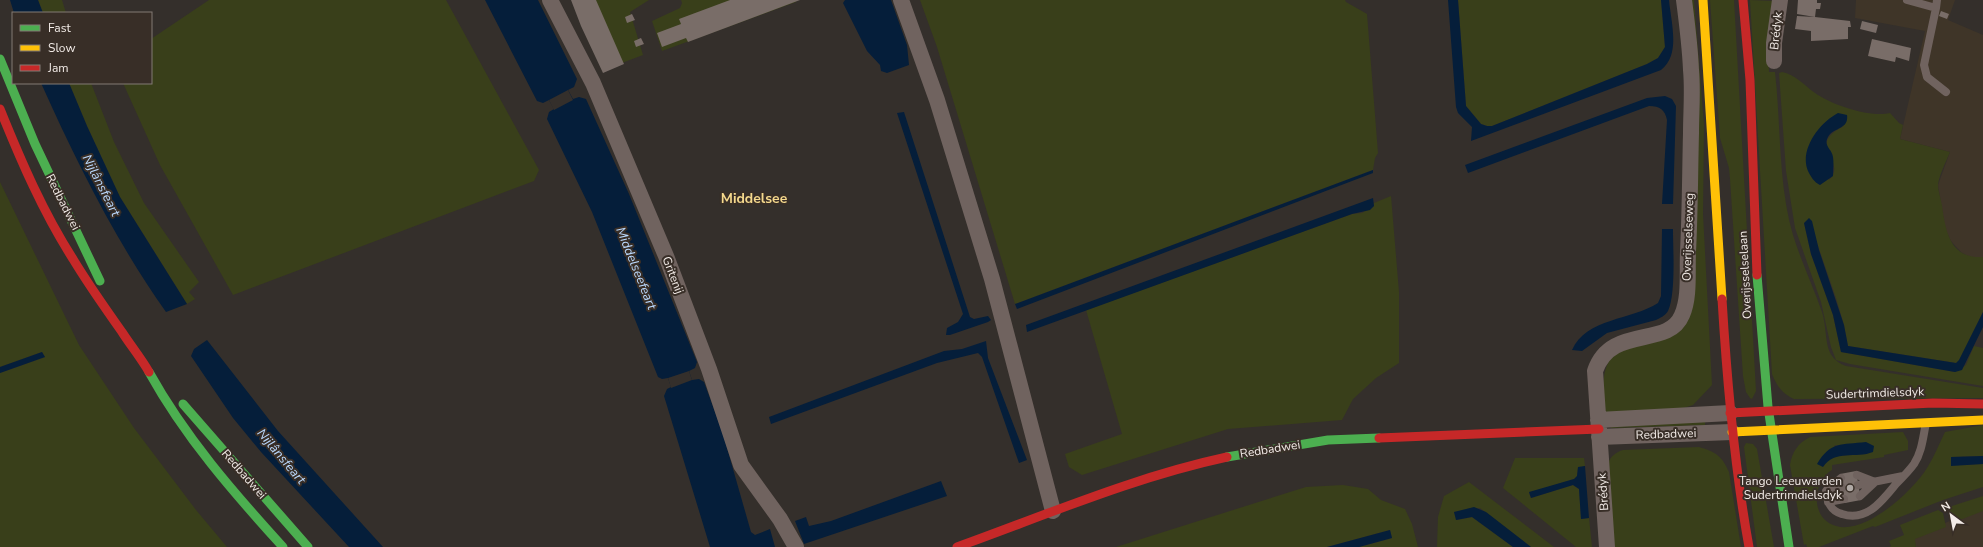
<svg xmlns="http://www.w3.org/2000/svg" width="1983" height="547" font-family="'Nunito Sans',sans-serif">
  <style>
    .commercial { fill: #3f3528 }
    .green { fill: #393f1a; fill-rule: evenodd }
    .water { fill: #051e3a }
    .pier { fill: #342f2b }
    .building { fill: #796d68 }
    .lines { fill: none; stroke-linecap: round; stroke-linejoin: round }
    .lane { stroke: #70635f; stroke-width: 8 }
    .street { stroke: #70635f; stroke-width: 16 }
    .fast { stroke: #4caf50; stroke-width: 9 }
    .slow { stroke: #ffc107; stroke-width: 9 }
    .jam { stroke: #c62828; stroke-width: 9 }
    .poi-dot { fill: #b0a9a5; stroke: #382e27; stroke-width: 1.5 }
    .labels { text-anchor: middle; stroke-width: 4; stroke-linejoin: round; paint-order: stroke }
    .street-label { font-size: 12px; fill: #f2ebe7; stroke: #382e27 }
    .poi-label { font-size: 12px; fill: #f2ebe7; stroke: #382e27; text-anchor: end }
    .water-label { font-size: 13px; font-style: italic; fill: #bad9fe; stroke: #382e27 }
    .quarter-label { font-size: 14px; font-weight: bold; fill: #f5d98d; stroke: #382e27 }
  </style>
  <rect width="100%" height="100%" fill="#342f2b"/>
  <!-- commercial -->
  <path class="commercial" d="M1856,0H1955L1948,20L1983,35V257L1971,258L1961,252L1951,241L1945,229L1938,185L1950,152L1900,139L1925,31L1855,18Z
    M1983,506V547H1916L1914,537Z"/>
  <!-- green -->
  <path class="green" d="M38,0H62L66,13H43Z
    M209,0H446L539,170L534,181L233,295L160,165L123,83H151V39Z
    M577,0H649L630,12L643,55L606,69Z
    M681,0H796V2L662,51L652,21L680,8L682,3Z
    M920,0H1345L1346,2L1367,14L1378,153L1375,158L1373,170L1015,304L937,47Z
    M1458,0H1661L1665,47L1658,58L1647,64L1492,126H1487L1481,124L1466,106Z
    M1690,0H1694L1704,125L1703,214L1712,385L1693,405L1671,412L1604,415C1604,394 1599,371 1614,354L1680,329Z
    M1710,0H1734L1756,391L1752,399L1750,398L1746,392L1743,376L1730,179L1729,168L1720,138Z
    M1750,0L1774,1L1768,49L1769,72H1775C1781,124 1778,184 1793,235C1801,261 1813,286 1822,312C1829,334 1821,357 1846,366L1983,388V398L1794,399C1782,394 1777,386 1772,374Z
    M1782,72C1795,74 1805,86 1815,93C1832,105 1870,118 1890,113L1899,123L1903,125L1900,139L1950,152C1946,162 1940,173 1938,184C1938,191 1941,199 1942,206C1946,232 1950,259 1983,257V312L1959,361L1956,363L1848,346L1844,325L1836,298L1816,240L1804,223L1811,254L1833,315L1841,352L1955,372L1966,365L1974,346L1983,348V386L1850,364L1836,360L1831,347L1821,302L1795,228L1786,171L1779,73ZM1844,126C1803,147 1849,160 1829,180L1814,137Z
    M69,83H91L114,142L144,203L199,282L189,292L195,299L187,304L120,197L87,126Z
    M0,182L79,345L134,428L196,510L227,547H0V373L45,357L42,352L0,367Z
    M1391,196L1399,292V363L1376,378L1353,399L1342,420L1228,429L1082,475L1069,467L1065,454L1122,434L1086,310L1352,214L1362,213L1374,206V203Z
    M1705,419V425L1611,428V424Z
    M1983,425V456L1951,457V465L1983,464V487L1943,500L1875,527L1873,526L1819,547H1807L1806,544L1804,545L1790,465C1792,452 1798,443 1810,437L1903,432L1908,441V450L1884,455V457L1832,465V470C1812,481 1810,519 1836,526C1865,535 1913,491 1927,468C1934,457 1939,444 1945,432ZM1835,445L1869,453L1836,456L1827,461Z
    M1746,443L1753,444L1757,449L1774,547H1757L1744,447Z
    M1699,447C1716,452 1722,456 1729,472L1741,547H1614L1608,463C1611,456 1616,452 1623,450Z
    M1515,458H1584L1585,466L1578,468L1577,476L1574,479L1529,493L1531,498L1573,485L1579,489L1581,519L1589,518L1592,547H1576L1503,488Z
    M1469,482L1554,547H1531L1480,508L1454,512L1457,520L1472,517L1513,547H1437L1438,517L1444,496Z
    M1343,485L1368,489L1381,500L1405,509L1412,524L1418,547H1359L1392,538L1390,530L1327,547H1116L1306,487Z
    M1983,496V511L1952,523L1949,512L1952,506Z
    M1938,510L1943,513L1946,527L1915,539L1916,547H1889L1891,546L1889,541L1904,535L1900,525Z"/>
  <!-- water -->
  <path class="water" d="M10,0H38L43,13H14Z
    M485,0H538L577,79L574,87L568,90L573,99L579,97L586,99L629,194L697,362L695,368L689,371L692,380L699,379L704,382L723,434L751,532L755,535L770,529L775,547H710L664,396L667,389L671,387L668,378L662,379L658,377L592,212L547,119L549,112L554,109L549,100L543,103L537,101Z
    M845,0H891L907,45L909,65L887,73L881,71L880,65L867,51L843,3Z
    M1448,0H1458L1466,106L1481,124L1487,126H1492L1647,64L1658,58L1665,47L1661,0H1669C1671,22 1681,55 1661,70L1471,141L1472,127L1458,113L1456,107Z
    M41,83H69L87,126L120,197L187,304L166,312C115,240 77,163 41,83Z
    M1665,96L1672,99L1676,106L1673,204H1662L1667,120C1665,110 1660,106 1649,106L1468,173L1465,165L1647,98Z
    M904,112L970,317L974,319L988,316L991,320L988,322L950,335H946L947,328L958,322L963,314L897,113Z
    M1838,113L1847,115C1849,130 1833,127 1828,137C1823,146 1832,149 1833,157C1834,164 1833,170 1833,176L1820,185C1814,182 1811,177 1808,171C1799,150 1819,123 1838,113Z
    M1373,170V173L1017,309L1015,304Z
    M1373,198L1374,206L1370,210L1352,214L1027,332L1026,325Z
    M1809,218L1812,221L1819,250L1844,325L1848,346L1956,363L1959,360L1983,312V327L1962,370L1955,372L1841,352L1833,315L1811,254L1804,223Z
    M1662,229H1673C1673,248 1676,294 1668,311C1665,316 1660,318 1656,320L1607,333L1582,351L1572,350C1586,318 1632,320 1658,303L1661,296Z
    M207,340L278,431L383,547H349L261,452L233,418L191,356L194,349Z
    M986,341L988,358L1027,460L1019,463L982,357L978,353L937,363L771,424L769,417L944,351L962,349Z
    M42,352L45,357L0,373V367Z
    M1866,442L1874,446L1873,452C1856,459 1835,449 1823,467L1817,464C1831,441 1841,445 1866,442Z
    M1983,456V464L1951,466V457Z
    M1585,466L1589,518L1581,519L1579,489L1573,485L1531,498L1529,492L1574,479L1577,476L1578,467Z
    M941,481L947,496L804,544L795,521L806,517L809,526L831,521Z
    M1474,507L1486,512L1531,547H1513L1472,517L1456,520L1454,512Z
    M1390,530L1392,538L1359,547H1327Z"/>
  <!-- pier -->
  <path class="pier" d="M568,90L573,100L554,110L549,100Z
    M689,371L692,380L671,388L668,378Z"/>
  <!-- building -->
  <path class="building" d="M571,0H596L624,64L603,73L581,26Z
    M730,0H800L688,42L686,38L662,47L657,33L681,24L679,19Z
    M1798,0H1817V3H1821L1820,9H1816L1815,17L1850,21L1851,27H1848V39L1811,41V31L1795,29L1797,16L1815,17L1797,14Z
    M1941,11L1949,14L1947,19L1939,16Z
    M632,14L635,20L627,23L625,17Z
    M1862,21L1878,25L1876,33L1860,29Z
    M641,38L644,44L636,47L634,41Z
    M1872,39L1911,48L1909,61L1896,57L1895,62L1868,56Z
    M1856,471L1861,500L1845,503L1840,474Z"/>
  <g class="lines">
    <!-- lane -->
    <path class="lane" d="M1907,0L1936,8L1937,0
      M1936,8L1924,65L1927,77L1946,92
      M1857,475L1875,482L1860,496
      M1841,478L1826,491C1827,501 1830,511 1842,514C1867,522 1882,501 1896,484C1902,478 1909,471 1914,464C1922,452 1923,437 1926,423
      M1858,485L1903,476
      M1827,490L1842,488
      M1828,502L1844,499"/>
    <!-- street -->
    <path class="street" d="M550,0L593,83L666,256L709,369L741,465L780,519L796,547
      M901,0L937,100L992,279L1053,511
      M1774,61V43L1780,0
      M1598,420L1730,413
      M1599,437L1732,432
      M1607,547L1595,371C1611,324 1668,349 1682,315C1690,297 1687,272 1688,252C1690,213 1690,173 1691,133C1691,112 1693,91 1691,70C1690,46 1687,23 1684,0"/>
    <!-- fast -->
    <path class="fast" d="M0,59L35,144L100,281
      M1757,275L1768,407L1789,547
      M149,372C185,437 233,492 283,547
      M183,404L308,547
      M1227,457L1328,440L1379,438"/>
    <!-- slow -->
    <path class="slow" d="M1703,0L1722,299
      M1732,432L1983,420"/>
    <!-- jam -->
    <path class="jam" d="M1743,0L1750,80L1757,275
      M0,109C21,161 43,212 73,259C88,284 105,308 122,332C131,346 141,358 149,372
      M1722,299C1727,382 1734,465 1749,547
      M1730,413L1933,403L1983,404
      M1379,438L1599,429
      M957,547C1046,515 1134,477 1227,457"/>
  </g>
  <!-- markers -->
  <circle class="poi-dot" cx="1850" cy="488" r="4"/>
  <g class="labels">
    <!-- street labels -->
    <g class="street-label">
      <text transform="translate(1776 31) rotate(-84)" y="4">Brédyk</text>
      <text transform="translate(63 202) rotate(63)" y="4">Redbadwei</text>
      <text transform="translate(1688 237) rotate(-88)" y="4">Overijsselseweg</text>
      <text transform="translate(673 275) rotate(69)" y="4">Gritenij</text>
      <text transform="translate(1745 275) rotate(-93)" y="4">Overijsselselaan</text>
      <text transform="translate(1875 393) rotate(-2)" y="4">Sudertrimdielsdyk</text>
      <text transform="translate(1666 434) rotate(-2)" y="4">Redbadwei</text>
      <text transform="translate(1270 449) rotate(-9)" y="4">Redbadwei</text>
      <text transform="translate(244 474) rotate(49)" y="4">Redbadwei</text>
      <text transform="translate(1603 492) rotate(-94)" y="4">Brédyk</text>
    </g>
    <!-- poi labels -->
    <g class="poi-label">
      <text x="1842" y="485">Tango Leeuwarden<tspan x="1842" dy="14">Sudertrimdielsdyk</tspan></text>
    </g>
    <!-- water labels -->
    <g class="water-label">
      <text transform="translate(102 185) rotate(63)" y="5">Nijlânsfeart</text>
      <text transform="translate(637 268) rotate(68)" y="5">Middelseefeart</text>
      <text transform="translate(282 456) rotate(50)" y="5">Nijlânsfeart</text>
    </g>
    <!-- quarter labels -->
    <g class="quarter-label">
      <text x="754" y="203">Middelsee</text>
    </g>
  </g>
  <!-- legend -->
  <rect x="12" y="12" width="140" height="72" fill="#382e27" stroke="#827a74"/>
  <rect x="20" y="25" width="20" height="6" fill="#4caf50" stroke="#827a74"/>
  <text x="48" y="32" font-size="12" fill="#f2ebe7">Fast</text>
  <rect x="20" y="45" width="20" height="6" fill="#ffc107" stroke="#827a74"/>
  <text x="48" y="52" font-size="12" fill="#f2ebe7">Slow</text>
  <rect x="20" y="65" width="20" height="6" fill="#c62828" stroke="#827a74"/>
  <text x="48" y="72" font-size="12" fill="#f2ebe7">Jam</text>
  <!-- north arrow -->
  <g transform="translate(1951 515) rotate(328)" stroke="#382e27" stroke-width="3" paint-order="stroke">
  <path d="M0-3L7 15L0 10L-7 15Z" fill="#f2ebe7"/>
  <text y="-6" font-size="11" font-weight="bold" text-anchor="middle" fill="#f2ebe7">N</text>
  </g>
</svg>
